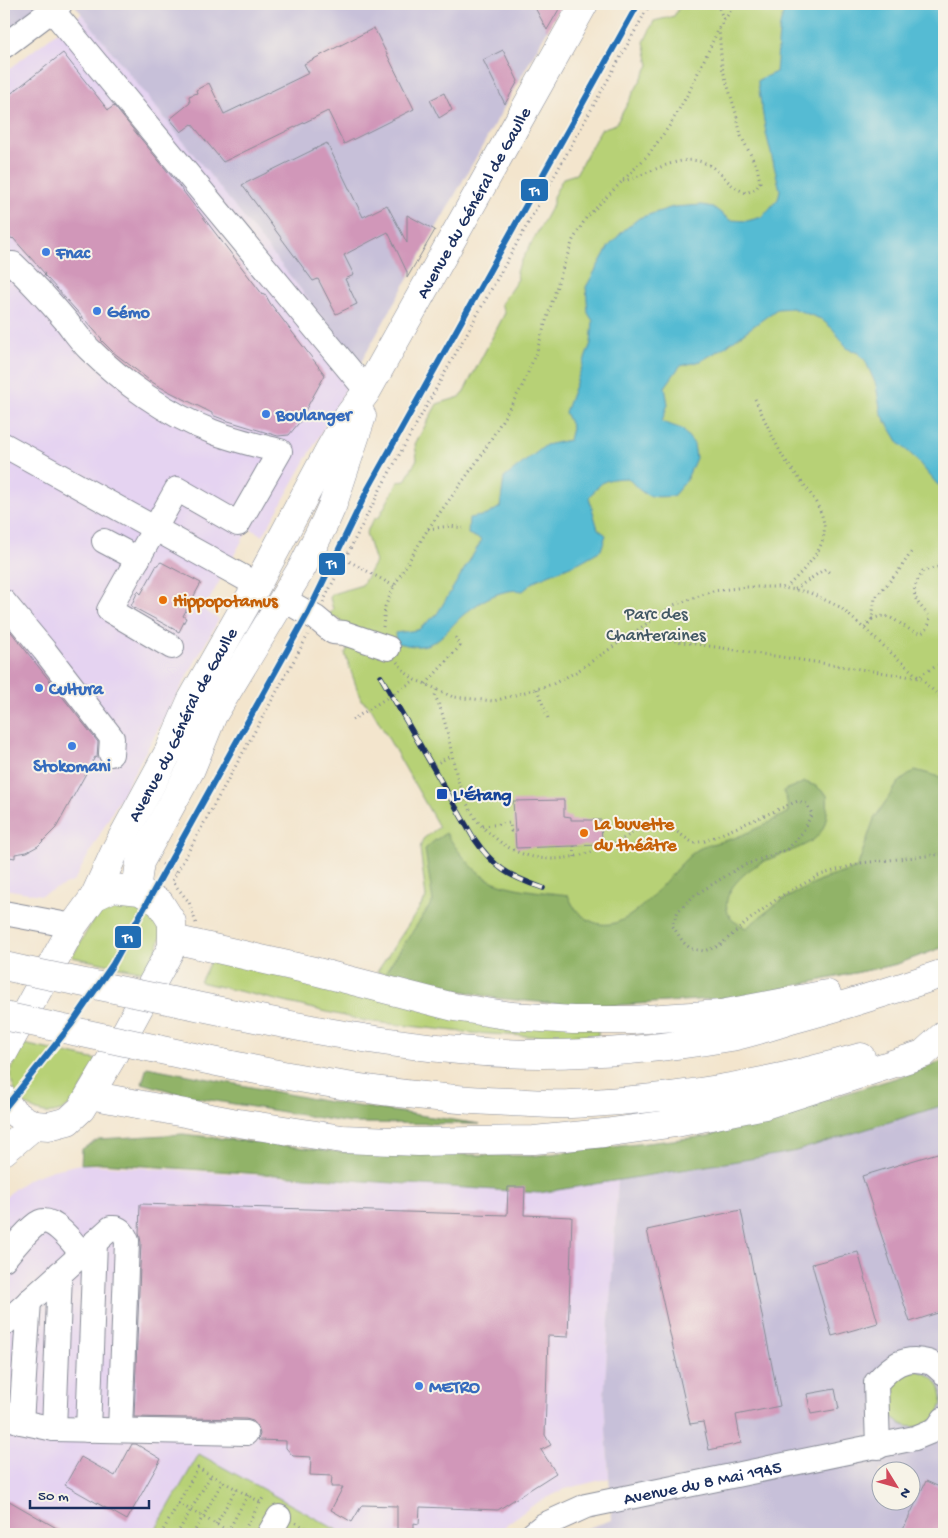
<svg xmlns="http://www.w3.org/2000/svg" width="948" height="1538" font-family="'Gochi Hand',sans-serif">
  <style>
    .built { fill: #e5d3f1 }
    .industrial { fill: #c7c0d9; fill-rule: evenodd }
    .green { fill: #b7d176; stroke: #69806a }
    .forest { fill: #91b367; stroke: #567162 }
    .water { fill: #55bbd3; stroke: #387598 }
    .building { fill: #d197b9 }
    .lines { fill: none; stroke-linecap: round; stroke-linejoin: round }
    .minor-casing { stroke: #878a96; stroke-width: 26 }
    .major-casing { stroke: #878a96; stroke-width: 29 }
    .highway-casing { stroke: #878a96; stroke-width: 29 }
    .path { stroke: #878a96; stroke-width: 3; stroke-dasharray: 1 4; stroke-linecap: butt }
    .minor { stroke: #fff; stroke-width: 24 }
    .major { stroke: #fff; stroke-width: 28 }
    .highway { stroke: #fff; stroke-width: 28 }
    .rail-casing { stroke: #1b2f5e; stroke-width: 5.5 }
    .rail { stroke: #f7f3e8; stroke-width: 4; stroke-dasharray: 11; stroke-linecap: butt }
    .highway-bridge-casing { stroke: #878a96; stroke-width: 29; stroke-linecap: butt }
    .highway-bridge { stroke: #fff; stroke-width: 28 }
    .tram-1-casing { stroke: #f7f3e8; stroke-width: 10 }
    .tram-1 { stroke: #216eb4; stroke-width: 6 }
    .shop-dot { fill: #3f7fe0; stroke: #f7f3e8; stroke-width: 2 }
    .food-dot { fill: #e8710a; stroke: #f7f3e8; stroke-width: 2 }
    .transit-dot { fill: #1a4fb4; stroke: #f7f3e8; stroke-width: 2 }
    .labels { text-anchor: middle; stroke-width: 4; stroke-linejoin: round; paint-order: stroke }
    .street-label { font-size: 18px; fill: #1b2f5e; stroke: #f7f3e8 }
    .shop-label { font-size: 18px; font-weight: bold; fill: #366cbe; stroke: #f7f3e8; text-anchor: start }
    .food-label { font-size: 18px; font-weight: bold; fill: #c56008; stroke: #f7f3e8; text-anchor: start }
    .park-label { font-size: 18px; fill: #425864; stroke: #f7f3e8 }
    .transit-label { font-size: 18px; font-weight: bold; fill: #164399; stroke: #f7f3e8; text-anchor: start }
    .line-badge { stroke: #f7f3e8; stroke-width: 2 }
    .badge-label { font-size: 14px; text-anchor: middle; font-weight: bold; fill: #fff }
  </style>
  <rect width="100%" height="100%" fill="#f7f3e8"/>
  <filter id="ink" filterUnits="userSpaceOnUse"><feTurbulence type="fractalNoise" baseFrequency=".02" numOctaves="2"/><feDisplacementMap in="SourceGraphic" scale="10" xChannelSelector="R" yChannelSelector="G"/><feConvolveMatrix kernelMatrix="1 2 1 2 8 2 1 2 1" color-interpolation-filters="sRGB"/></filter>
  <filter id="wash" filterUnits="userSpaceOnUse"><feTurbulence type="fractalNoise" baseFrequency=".0096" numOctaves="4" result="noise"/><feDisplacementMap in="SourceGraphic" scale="20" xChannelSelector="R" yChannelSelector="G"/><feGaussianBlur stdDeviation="1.12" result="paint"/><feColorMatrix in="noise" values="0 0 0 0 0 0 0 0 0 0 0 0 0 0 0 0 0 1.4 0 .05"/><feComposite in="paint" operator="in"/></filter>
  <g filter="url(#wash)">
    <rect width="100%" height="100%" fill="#f3e5cd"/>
    <!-- built -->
    <path class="built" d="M82,13L360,364L263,536L249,528L214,591L204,610L219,619L74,881L41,895L4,889V73Z
      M81,1164L539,1193L618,1180L604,1399L609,1478L565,1489L535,1504L508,1523L499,1534H344L199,1454L153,1534H4V1199L14,1189L30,1178L53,1170Z"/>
    <!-- industrial -->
    <path class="industrial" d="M4,4H43L4,36Z
      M74,4H562L360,364Z
      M944,1105V1534H569L612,1520L604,1399L618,1180L793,1152ZM880,1470H910V1500H880Z"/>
    <!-- green -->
    <path class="green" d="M681,4H944V947L897,964L742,997L494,998L377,972L426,898L420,848L423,839L439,827L372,710L368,705L361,700L345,654L352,640L339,618H327L333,609L330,598L332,594L362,585L375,562L366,533L374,519L379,517L398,482L405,481L417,459L415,444L437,404L460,397L462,395L505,313L501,304L518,279L516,271L553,204V197L563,178L576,174L601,129L616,124L649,65L644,42L654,21L674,16Z
      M127,900L152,911L158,922L161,936L157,949L144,972L72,957L95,917L111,903Z
      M211,960L598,1029V1036H528L472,1033L365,1021L200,982Z
      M24,1044L97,1060C91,1070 79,1096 72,1103C49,1127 12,1105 11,1075C11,1065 20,1053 24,1044Z
      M886 1399a28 28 0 1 1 56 0a28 28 0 1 1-56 0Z
      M199,1454L344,1534H153Z"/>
    <!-- forest -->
    <path class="forest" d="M915,770L944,778V947L897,964L742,997L591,1007L494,998L384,974L433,901L425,849L434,841L446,833C457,850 470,868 488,879C508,890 545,892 568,895C573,907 577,913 589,920C630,943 668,869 697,850C708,843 724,842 737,837C755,830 772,821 788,812L787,801L783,791L805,782L816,786L827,795C828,811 828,829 813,840C797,851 777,855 760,863C743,873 717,895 730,917C733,922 741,925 746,928L779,902L820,880L857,868L874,819L898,783Z
      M944,1060V1105L793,1152L539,1193L101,1163L81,1164L82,1149L99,1139L183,1134L341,1152L531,1156L708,1136L902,1076Z
      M147,1067L324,1101L480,1124L351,1123L191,1097L142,1083Z"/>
    <!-- water -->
    <path class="water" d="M787,4H944V488L937,484L915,458L899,443L881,413L876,385L865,360L858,353L848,349L833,329L821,319L792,308L777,309L726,346L701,361L680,366L665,387L668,404L662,422L682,429L694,444L696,458L686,481L673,496C648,498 645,497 628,478C605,479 603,479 589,498L598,529L606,535L601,550L580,562L536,580L523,591C501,587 477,603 461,617C449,628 438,645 420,646C413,647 404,644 396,643L395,633L418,630L437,614L482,540L468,534L469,518L487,515L500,507L504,478L546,445L569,440L572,428L565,412L591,343L593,321L588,313L586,287L609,246L623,231L639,218L673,207L702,205L713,207L730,220L747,221L762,217L778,199L780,190L766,133L758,85V80L776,72C779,48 776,26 787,4Z"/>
    <g id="blocks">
      <!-- building -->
      <path class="building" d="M533,4H562L547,30Z
        M374,28L414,109L344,144L328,111L223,162L192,124L181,132L170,119L190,103L189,96L197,93L196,90L209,83L224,114L309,73L304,64Z
        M503,50L518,81L505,104L483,60Z
        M63,53L108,110L114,106L173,178L263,295L265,294L270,303L325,375L301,418L302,419L289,435L278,436L225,420L212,415V413L160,387L149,380L113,352L101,340L102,339L48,279L44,275L45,274L13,238L12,239L4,229V99Z
        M444,93L452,110L439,118L430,100Z
        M327,143L363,217L387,205L407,243V215L435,230L407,278V272L388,232L344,255L354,275L345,279L357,304L336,314L318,279L313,281L242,185Z
        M161,562L201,583L183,616L186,618L179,632L131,606L138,591L141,594L157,565Z
        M4,623L98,742L97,758L95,757L56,828L38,846L27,852L15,854V858L4,856Z
        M564,800V816L571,817V820H601L602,845L516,848L513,801Z
        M944,1151V1311L910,1322L862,1176Z
        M508,1187H525L524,1215L572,1217L568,1337L548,1336L545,1435L551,1445L541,1450L556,1473L498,1510L420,1507L419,1524L414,1523V1533L397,1532V1506L362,1505L352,1522L331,1510L343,1487H331L332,1476L310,1475L311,1457L293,1456L286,1448V1441L258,1440L260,1434L258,1427L253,1421L246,1419L134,1417L141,1242L139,1233L140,1204L507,1215Z
        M741,1210L780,1406L736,1415L741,1443L709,1450L703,1422L690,1424L647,1230Z
        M858,1252L878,1323L832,1336L812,1264Z
        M835,1389L839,1409L811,1414L807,1394Z
        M132,1444H136L161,1459L127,1520L65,1485L81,1457L115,1476Z
        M926,1481L944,1489V1534H901Z
        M4,1498L67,1534H4Z"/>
    </g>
  </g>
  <g filter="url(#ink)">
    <use href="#blocks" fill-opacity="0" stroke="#878a96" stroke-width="1"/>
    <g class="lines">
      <!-- minor casing -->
      <g class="minor-casing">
        <g id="minor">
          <path d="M52,10L367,391"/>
          <path d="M4,46L60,4"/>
          <path d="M4,264H13C32,282 50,302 67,322C74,331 81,341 89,349C121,381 168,415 211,431C233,440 256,445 280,451L238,524L177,489L109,610L172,647"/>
          <path d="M4,445L257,585"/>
          <path d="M104,541L138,559"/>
          <path d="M283,599L316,618L333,632L344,633L388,648"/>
          <path d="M4,602L44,650L112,738L111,754"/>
          <path d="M4,913L73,926"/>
          <path d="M4,1259C11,1250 31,1226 40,1222C53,1216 75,1245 82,1254"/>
          <path d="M4,1324L111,1228C120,1227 124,1233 127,1241L120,1430"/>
          <path d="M4,1416L21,1422L54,1429L246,1433"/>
          <path d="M21,1422L29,1301"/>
          <path d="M54,1429L60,1273"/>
          <path d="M88,1430L95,1242"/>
          <path d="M878,1447L876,1383C891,1366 904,1355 928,1362C934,1363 940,1370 944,1373"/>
          <path d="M269,1534L279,1517"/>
          <path id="s1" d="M533,1534L544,1525L586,1506L915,1438L937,1429L944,1419"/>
        </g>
      </g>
      <!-- major casing -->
      <g class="major-casing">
        <g id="major">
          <path d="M136,890L140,862L191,769L213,715L303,566L325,522L333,504L362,416"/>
          <path id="s2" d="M94,897L116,849L169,751L191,701L257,585L328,452L349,415L367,391L584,4"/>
          <path d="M4,1052L73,926L94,897L113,888L140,891L160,903L172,922V947L111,1059L81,1109L68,1121L49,1126L35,1125L23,1119L12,1111L4,1099"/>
          <path d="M4,1151L35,1125"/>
        </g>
      </g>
      <!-- highway casing -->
      <g class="highway-casing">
        <path id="highway" d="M173,939L314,971L454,1007L512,1016L573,1020H632L721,1014L827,994
          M4,966L22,970
          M182,1003C274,1022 365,1042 459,1050C550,1059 642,1052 731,1037C751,1033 772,1026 791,1020C843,1006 894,990 944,973
          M157,1049C274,1075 391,1098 511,1102C531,1103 551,1105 571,1104C669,1100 767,1084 861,1057
          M90,1095L232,1122L342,1139L418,1142L534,1140L604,1133L676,1123L765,1105L923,1054L944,1035"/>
      </g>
      <!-- path -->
      <path class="path" d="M717,4L724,20
        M623,181C649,175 683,150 709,165C718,170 725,179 733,186C737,189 742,191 746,193L756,189L760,182L757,167L741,136L736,113L722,67L719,29
        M755,399C764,418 772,437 782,455C795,477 828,506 824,534C821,555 800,573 787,587
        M428,529L450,526L463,528
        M345,559L394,586
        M795,589L825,569L831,574
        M323,602L383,484L650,4
        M872,619C877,617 882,615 888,617C901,620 926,651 930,617C914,599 908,594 923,571L938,567
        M383,627L385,607L394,586L428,529L481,456L523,385L537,350L562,270L573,240L586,218L649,154L670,125L689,92L719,28L735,4
        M865,628L872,619L875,598L898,572L912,551
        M630,634L919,678L924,673L944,662
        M397,662L405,672L415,680L426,684L453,697L494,701L553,684L576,672L674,605L713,591L745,587H777L808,592L840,607L944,700
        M426,684L460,646L454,635
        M537,689L549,721
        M437,690L435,696C454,734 449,777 473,814C479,825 489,833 499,841C536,869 577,860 617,842C630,836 643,823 658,824C671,824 683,838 694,843L705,841L798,801L807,804L812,814L802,833L788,849L742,866L695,895L678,911L672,925L683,942L691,949L704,951L719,946L749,920L781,896L820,875L861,863L944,854
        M352,720L415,680
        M430,767L452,755
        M483,826L510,823L511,831H517V828
        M574,846L575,857
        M162,864L177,872
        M196,923L189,902L172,881L308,635
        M178,1503L234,1534
        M296,1523L317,1534
        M216,1524L236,1489
        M228,1531L248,1495
        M161,1534L198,1468L260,1502
        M177,1534L211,1475
        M193,1534L223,1481
        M242,1534L264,1496
        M302,1534L305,1528
        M331,1534L332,1532"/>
      <!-- minor -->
      <use href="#minor" class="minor"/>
      <!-- major -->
      <use href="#major" class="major"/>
      <!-- highway -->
      <use href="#highway" class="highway"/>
      <!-- rail casing -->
      <g class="rail-casing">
        <path id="rail" d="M381,677L473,837C494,868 508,876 543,888"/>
      </g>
      <!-- rail -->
      <use href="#rail" class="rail"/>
      <!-- highway-bridge casing -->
      <g class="highway-bridge-casing">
        <path id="highway-bridge" d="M22,970L182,1003
          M4,1016L157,1049"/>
      </g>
      <!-- highway-bridge -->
      <use href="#highway-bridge" class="highway-bridge"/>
      <!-- tram-1 casing -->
      <g class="tram-1-casing">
        <path id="tram-1" d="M4,1109L71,1025L113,964L308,613L368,489L638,4"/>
      </g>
      <!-- tram-1 -->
      <use href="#tram-1" class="tram-1"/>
    </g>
  </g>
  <!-- markers -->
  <g class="shop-dot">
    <circle cx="46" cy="252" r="5"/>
    <circle cx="97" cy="311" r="5"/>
    <circle cx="266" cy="414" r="5"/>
    <circle cx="39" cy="688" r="5"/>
    <circle cx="72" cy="746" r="5"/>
    <circle cx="419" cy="1386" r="5"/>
  </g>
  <g class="food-dot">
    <circle cx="163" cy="600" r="5"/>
    <circle cx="584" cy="833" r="5"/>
  </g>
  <rect class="transit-dot" x="436" y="788" width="12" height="12" rx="2.5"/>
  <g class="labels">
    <!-- street labels -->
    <g class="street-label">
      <text dy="6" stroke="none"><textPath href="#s2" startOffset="792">Avenue du Général de Gaulle</textPath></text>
      <text dy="6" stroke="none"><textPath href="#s2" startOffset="194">Avenue du Général de Gaulle</textPath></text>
      <text dy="6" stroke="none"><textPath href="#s1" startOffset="179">Avenue du 8 Mai 1945</textPath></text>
    </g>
    <!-- shop labels -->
    <g class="shop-label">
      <text x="56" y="258">Fnac</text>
      <text x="107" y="317">Gémo</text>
      <text x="276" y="420">Boulanger</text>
      <text x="49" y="694">Cultura</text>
      <text x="72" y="771" text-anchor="middle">Stokomani</text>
      <text x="429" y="1392">METRO</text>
    </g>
    <!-- food labels -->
    <g class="food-label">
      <text x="173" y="606">Hippopotamus</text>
      <text x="594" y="829">La buvette<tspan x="594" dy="21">du théâtre</tspan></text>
    </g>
    <!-- park labels -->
    <g class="park-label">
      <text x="656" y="619">Parc des<tspan x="656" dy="21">Chanteraines</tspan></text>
    </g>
    <!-- transit labels -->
    <g class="transit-label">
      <text x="453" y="800">L'Étang</text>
    </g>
  </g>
  <g class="line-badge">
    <rect x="520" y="178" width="29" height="24" rx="5" fill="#216eb4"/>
    <rect x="318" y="552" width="28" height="24" rx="5" fill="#216eb4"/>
    <rect x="114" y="925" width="28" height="24" rx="5" fill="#216eb4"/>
  </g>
  <g class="badge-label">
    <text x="535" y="195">T1</text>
    <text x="332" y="568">T1</text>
    <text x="128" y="942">T1</text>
  </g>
  <!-- margin -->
  <rect width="948" height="1538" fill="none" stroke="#f7f3e8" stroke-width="20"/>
  <!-- north arrow -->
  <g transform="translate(896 1486) rotate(127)"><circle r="24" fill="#f7f3e8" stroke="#9fa5b1"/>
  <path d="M0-4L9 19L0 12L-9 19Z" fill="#d1495b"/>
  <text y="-8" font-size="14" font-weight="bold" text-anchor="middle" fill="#1b2f5e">N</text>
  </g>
  <!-- scale -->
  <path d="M30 1500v8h119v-8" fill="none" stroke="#1b2f5e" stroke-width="2.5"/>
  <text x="38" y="1500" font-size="15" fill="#1b2f5e" stroke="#f7f3e8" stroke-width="4" paint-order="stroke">50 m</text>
</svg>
